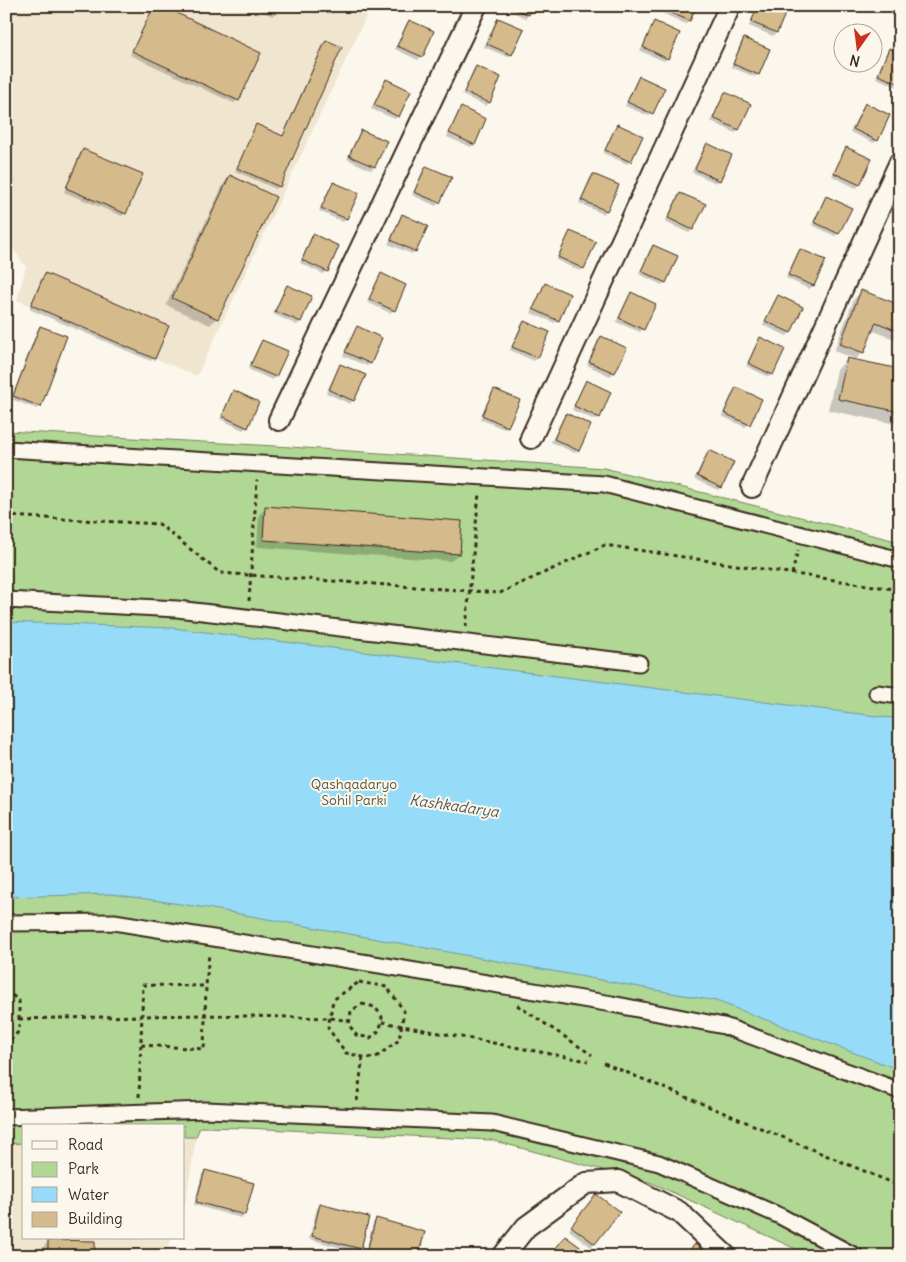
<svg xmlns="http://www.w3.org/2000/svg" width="906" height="1262" font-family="Delius,sans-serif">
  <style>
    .built { fill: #f0e5cf }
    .green { fill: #b0d894; stroke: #768159 }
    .water { fill: #96dcf8; stroke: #7295a1 }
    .shadow { fill: #0003 }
    .building { fill: #d5bb8b; stroke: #3b2a1e }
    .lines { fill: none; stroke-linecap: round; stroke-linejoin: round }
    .pedestrian-casing { stroke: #3b2a1e; stroke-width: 19 }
    .minor-casing { stroke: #3b2a1e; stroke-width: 24 }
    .path { stroke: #3b2a1e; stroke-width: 3; stroke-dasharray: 4 4; stroke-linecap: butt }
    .pedestrian { stroke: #fbf7ec; stroke-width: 15 }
    .minor { stroke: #fbf7ec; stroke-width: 20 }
    .labels { text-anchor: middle; stroke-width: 4; stroke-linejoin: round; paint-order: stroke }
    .park-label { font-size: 14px; fill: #58563c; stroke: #fbf7ec }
    .water-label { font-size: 15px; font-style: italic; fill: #525654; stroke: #fbf7ec }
  </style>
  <rect width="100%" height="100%" fill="#fbf7ec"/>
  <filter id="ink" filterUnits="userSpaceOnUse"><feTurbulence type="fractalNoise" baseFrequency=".02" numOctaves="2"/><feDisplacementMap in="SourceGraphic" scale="10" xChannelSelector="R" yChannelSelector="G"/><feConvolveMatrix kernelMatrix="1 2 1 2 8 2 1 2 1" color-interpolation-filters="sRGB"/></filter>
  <g filter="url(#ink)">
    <!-- built -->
    <path class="built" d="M6,6H371L197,376L17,300L26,267L6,239Z
      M184,1137H196L184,1212Z
      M24,1143V1238H172L164,1256H6V1144Z"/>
    <!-- green -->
    <path class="green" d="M6,431L275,446L604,468L900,542V1256H811L652,1183L491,1140L246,1128L200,1127L196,1137H184V1126H24V1143L6,1144Z"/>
    <!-- water -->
    <path class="water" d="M6,622L173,628L900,719V1070L716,1001L207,908L112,894L6,897Z"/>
    <!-- shadow -->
    <path class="shadow" d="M154,6H159L238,100L234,103L130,55Z
      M252,6H279L275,13L272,16Z
      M351,6H364L360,11Z
      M430,6H444L440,11Z
      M501,6H531L528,15L525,18Z
      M665,6H695L689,21L686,24L662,13Z
      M757,6H783L786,7L776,33L773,36L749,26Z
      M499,19L511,54L508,57L484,47L495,22Z
      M409,21L433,32L422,56L418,60L395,49L406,24Z
      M655,23L667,58L664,61L640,51L652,26Z
      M900,23V34L896,33Z
      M744,39L758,74L755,77L731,67L741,42Z
      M327,41L279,186L276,189L235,171L254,129L257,126L282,137L323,44Z
      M889,50L900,54V88L876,78L886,53Z
      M476,67L489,102L486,106L462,95L473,70Z
      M639,78L652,113L649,116L625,106L636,81Z
      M386,81L398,116L395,119L371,109L383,84Z
      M725,94L749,105L738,130L735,133L711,121L722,97Z
      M865,105L877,140L874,143L850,132L862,108Z
      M461,109L474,144L471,147L447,137L458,112Z
      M617,126L630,161L627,164L603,153L614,129Z
      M361,131L385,142L374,167L371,170L347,159L358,135Z
      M707,144L719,180L716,183L692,172L704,147Z
      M846,149L870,160L859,185L856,188L832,176L843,152Z
      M84,150L125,213L122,216L64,192L80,153Z
      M426,167L450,178L439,203L436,206L412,195L423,170Z
      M593,175L606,211L603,214L579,203L590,178Z
      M231,176L217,318L210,325L166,305L224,183Z
      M333,183L357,194L346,219L343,222L319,211L330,186Z
      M680,194L692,230L689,233L665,222L677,197Z
      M826,197L838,233L835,236L812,225L823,201Z
      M403,216L415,251L412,254L388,244L399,219Z
      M570,232L583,268L580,271L556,260L567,236Z
      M314,236L326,271L323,274L300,263L310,239Z
      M653,246L665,282L662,285L639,274L650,249Z
      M800,250L824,261L813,286L809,289L786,278L797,253Z
      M45,274L154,358L151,361L29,309L42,277Z
      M381,275L394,310L390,313L367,302L378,278Z
      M545,285L558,320L555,323L531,313L542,288Z
      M287,286L311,297L300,322L297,325L273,314L284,289Z
      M861,292L900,307V337L897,340L871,330L863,352L856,359L834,351L854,299Z
      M631,294L643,329L640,332L616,322L628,297Z
      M778,297L790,332L787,336L763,325L775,300Z
      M524,322L537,358L534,361L510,350L521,325Z
      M40,327V406L37,409L11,399L37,330Z
      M357,328L370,363L367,366L343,356L354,331Z
      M601,337L625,348L614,373L610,376L587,365L598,340Z
      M760,339L772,374L769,377L746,366L757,342Z
      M262,341L286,352L275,377L272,380L248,369L259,345Z
      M847,359L900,370V425L828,410L837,370Z
      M341,365L353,400L350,404L326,393L338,368Z
      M586,382L610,393L599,417L595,420L572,410L583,385Z
      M736,388L749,424L745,427L722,416L733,391Z
      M494,391L507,426L504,429L480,419L491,394Z
      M234,392L247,427L243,430L220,419L231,395Z
      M566,414L578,450L575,453L551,442L563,417Z
      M709,452L721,487L718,490L694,479L706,455Z
      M266,508L458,554L451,561L257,547L259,515Z
      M205,1171L244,1215L241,1218L194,1205L202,1174Z
      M593,1199L594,1243L591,1247L569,1230Z
      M321,1205L360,1248L357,1252L309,1239L317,1208Z
      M376,1220L417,1256H371L365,1254L373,1223Z
      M48,1242L94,1256H41V1249Z"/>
    <!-- building -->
    <path class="building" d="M154,6H162L261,53L239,101L132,51Z
      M261,6H280L276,14Z
      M509,6H533L529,15Z
      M665,6H696L690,21L664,10Z
      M758,6L788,7L777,33L751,22Z
      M498,18L524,29L512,55L487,44Z
      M409,20L434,31L423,57L397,46Z
      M654,21L680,33L668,59L643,47Z
      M744,38L770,49L759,75L733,64Z
      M326,40L342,47L280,187L237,168L256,124L283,136Z
      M889,48L900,53V84L878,75Z
      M476,66L501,77L490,103L464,92Z
      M639,76L665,88L653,114L627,102Z
      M386,79L411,91L399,117L374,105Z
      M725,92L751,104L739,130L713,118Z
      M865,103L890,115L878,141L853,129Z
      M461,107L486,119L475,145L449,133Z
      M617,124L643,136L631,162L605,150Z
      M361,130L387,141L375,167L349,156Z
      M707,143L732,155L720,181L695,169Z
      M846,147L872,159L860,185L834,173Z
      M83,149L143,174L126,214L66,188Z
      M426,166L452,177L440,203L414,192Z
      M593,174L619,185L607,211L581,200Z
      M230,175L276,197L218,319L172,298Z
      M333,182L359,193L347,219L321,208Z
      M680,193L706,204L693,230L668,218Z
      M826,196L852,208L839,234L814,222Z
      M402,214L428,226L416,252L391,240Z
      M570,231L596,242L584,269L558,257Z
      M313,234L339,246L328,272L302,260Z
      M653,245L678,256L666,283L641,271Z
      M800,249L826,260L814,286L788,275Z
      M45,273L169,326L155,359L31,305Z
      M381,273L406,285L395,311L369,299Z
      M545,283L570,294L559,321L533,309Z
      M287,285L312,296L301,322L275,311Z
      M861,290L900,305V332L876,322L864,353L840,344Z
      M631,292L656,304L644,330L619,318Z
      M778,295L803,307L791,333L765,321Z
      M524,321L550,332L538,358L512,347Z
      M40,326L67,336L41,407L13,396Z
      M357,326L382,338L371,364L345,352Z
      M601,336L627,348L615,373L589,362Z
      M760,337L785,349L773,375L748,363Z
      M262,340L288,351L276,377L250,366Z
      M847,358L900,369V412L838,399Z
      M340,364L366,375L354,401L329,390Z
      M586,380L611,392L600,418L574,406Z
      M736,387L762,399L750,425L724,413Z
      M494,389L520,400L508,427L482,415Z
      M233,390L259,402L248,428L222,416Z
      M566,413L591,425L579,451L554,439Z
      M709,450L734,462L722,488L697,476Z
      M265,506L462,521L460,554L263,540Z
      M205,1170L254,1183L245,1215L196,1202Z
      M596,1194L620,1212L595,1244L571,1226Z
      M320,1204L369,1217L361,1249L312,1236Z
      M376,1218L425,1232L418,1256H385L367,1251Z
      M565,1236L590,1254L589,1256H550Z
      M48,1240L95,1241V1256H48Z
      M695,1244L707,1254L705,1256H685Z
      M429,1250L447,1256H427Z"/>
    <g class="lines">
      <!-- pedestrian casing -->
      <g class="pedestrian-casing">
        <path id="pedestrian" d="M6,449L604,484L900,560
          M6,600L177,609L639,663
          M877,693L900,696
          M6,923L114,922L374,964L612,1004L724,1026L900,1091
          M6,1117L206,1110L492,1123L659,1163L780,1216L855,1256"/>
      </g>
      <!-- minor casing -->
      <g class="minor-casing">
        <path id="minor" d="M279,420L476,6
          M531,438L730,6
          M752,487L900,162
          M503,1256L526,1227L586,1183L618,1181L679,1212L726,1256"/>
      </g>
      <!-- path -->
      <path class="path" d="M6,516L159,524L220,573L500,593L605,545L900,590
        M792,574L798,550
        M249,601L257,480
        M466,627L479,493
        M359,982L387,987L404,1011L399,1040L375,1058L363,1057L346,1053L328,1028L333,1000Z
        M6,990L19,1001V1031L6,1045
        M362,1004L375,1007L382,1017L380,1030L370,1038L356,1035L349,1025L351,1011Z
        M517,1005L592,1055
        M19,1019L142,1016L205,1015L331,1018L350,1021
        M382,1022L588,1061
        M141,1045L204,1049L206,986L209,953
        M604,1063L900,1186
        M139,1097L143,985L206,986
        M357,1101L363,1057"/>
      <!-- pedestrian -->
      <use href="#pedestrian" class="pedestrian"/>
      <!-- minor -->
      <use href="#minor" class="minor"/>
    </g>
  </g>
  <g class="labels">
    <!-- park labels -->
    <g class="park-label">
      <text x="354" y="789">Qashqadaryo<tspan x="354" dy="16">Sohil Parki</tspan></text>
    </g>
    <!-- water labels -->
    <g class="water-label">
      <text transform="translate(454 806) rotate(8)" y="5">Kashkadarya</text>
    </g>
  </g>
  <!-- margin -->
  <rect width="906" height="1262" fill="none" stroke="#fbf7ec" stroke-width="25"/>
  <rect x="12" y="12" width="881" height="1237" fill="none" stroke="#3b2a1e" stroke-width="2" filter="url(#ink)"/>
  <!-- legend -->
  <rect x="22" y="1124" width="162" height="115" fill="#fbf7ec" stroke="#aea59a"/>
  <rect x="32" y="1141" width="25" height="8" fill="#fbf7ec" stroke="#aea59a"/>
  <text x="68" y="1150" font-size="15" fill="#3b2a1e">Road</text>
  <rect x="32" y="1162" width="25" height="15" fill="#b0d894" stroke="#aea59a"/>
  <text x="68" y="1174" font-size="15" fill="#3b2a1e">Park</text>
  <rect x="32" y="1187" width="25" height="15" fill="#96dcf8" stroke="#aea59a"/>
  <text x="68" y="1200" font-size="15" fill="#3b2a1e">Water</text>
  <rect x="32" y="1212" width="25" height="15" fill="#d5bb8b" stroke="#aea59a"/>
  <text x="68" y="1224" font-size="15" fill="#3b2a1e">Building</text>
  <!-- north arrow -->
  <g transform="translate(858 48) rotate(194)"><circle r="24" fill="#fbf7ec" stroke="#aea59a"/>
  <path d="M0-4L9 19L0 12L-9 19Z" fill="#c8321e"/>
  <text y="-8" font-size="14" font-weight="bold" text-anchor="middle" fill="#3b2a1e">N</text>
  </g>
</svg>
